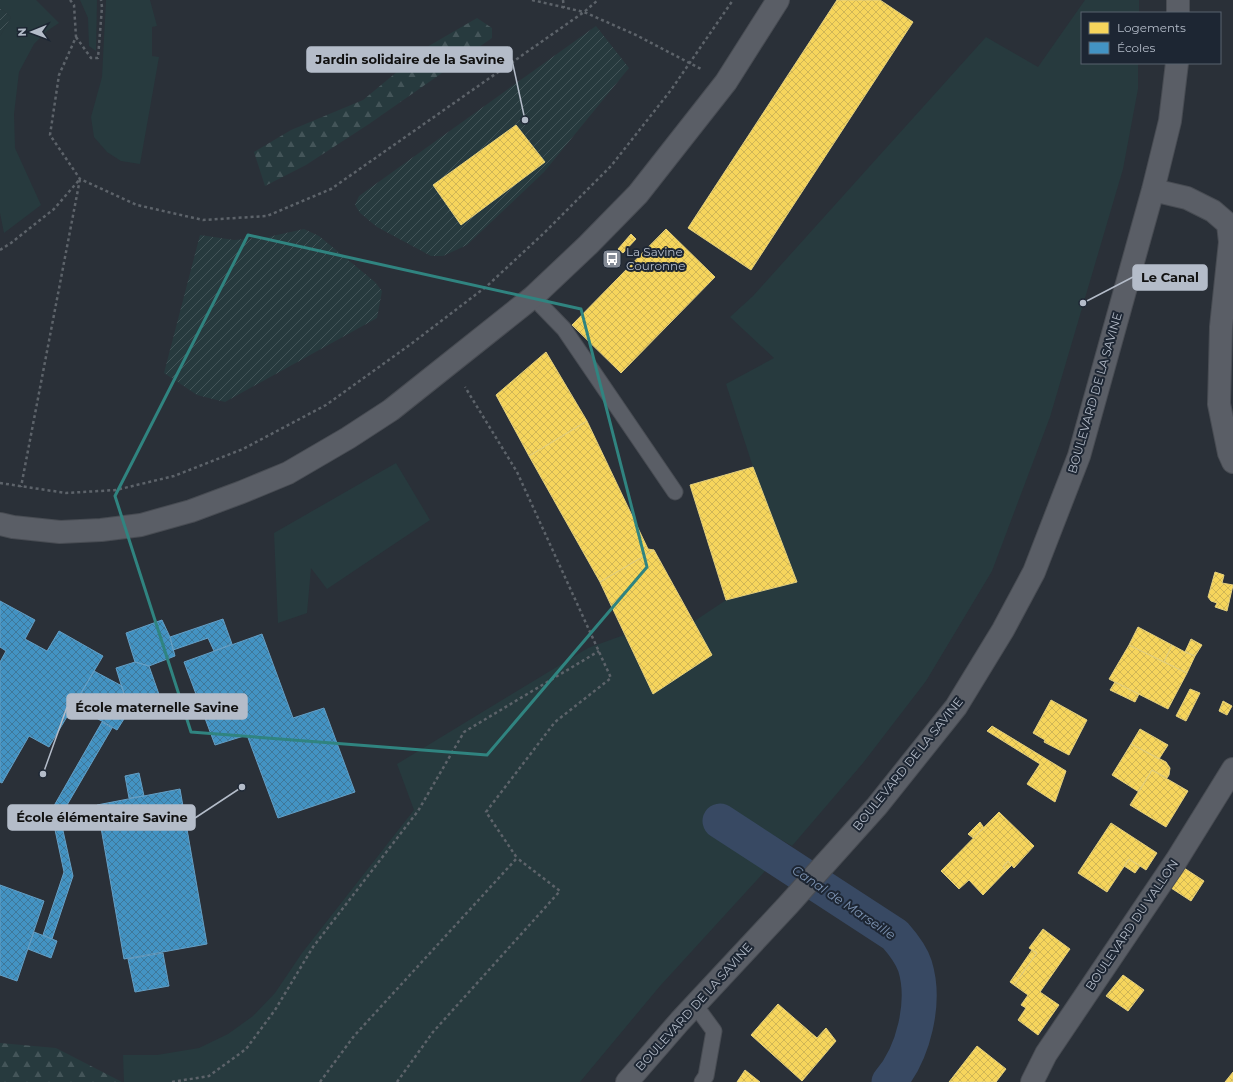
<svg xmlns="http://www.w3.org/2000/svg" width="1233" height="1082" font-family="Montserrat,sans-serif">
  <style>
    .green { fill: #273a3e }
    .forest { fill: url(#forest-firs) }
    .garden { fill: url(#garden-furrows) }
    .homes { fill: url(#homes-cross-hatch); stroke: #e2ce7d }
    .schools { fill: url(#schools-cross-hatch); stroke: #659fc5 }
    .lines { fill: none; stroke-linecap: round; stroke-linejoin: round }
    .canal { stroke: #384963; stroke-width: 35 }
    .service-casing { stroke: #484c53; stroke-width: 17 }
    .minor-casing { stroke: #484c53; stroke-width: 24 }
    .path { stroke: #5d636a; stroke-width: 2.5; stroke-dasharray: 3 3; stroke-linecap: butt }
    .service { stroke: #5a5e66; stroke-width: 15 }
    .minor { stroke: #5a5e66; stroke-width: 22 }
    .marked { fill: none; stroke: #308480; stroke-width: 3; stroke-linejoin: round }
    .labels { text-anchor: middle; stroke-width: 4; stroke-linejoin: round; paint-order: stroke }
    .poi-label { font-size: 12px; fill: #b4bcc9; stroke: #1d2633; text-anchor: start }
    .street-label { font-size: 12px; fill: #b4bcc9; stroke: #1d2633 }
    .water-label { font-size: 13px; font-style: italic; fill: #7c92b1; stroke: #1d2633 }
    .leader { fill: none; stroke: #b4bcc9; stroke-width: 1.5 }
    .callout-dot { fill: #b4bcc9; stroke: #1d2633; stroke-width: 1.5 }
    .callout { fill: #b4bcc9; stroke: #b4bcc9; stroke-width: 1.5 }
    .callout-label { font-size: 13px; text-anchor: middle; font-weight: bold; fill: #111 }
  </style>
  <defs>
    <pattern id="forest-firs" width="22" height="20" patternUnits="userSpaceOnUse"><rect width="22" height="20" fill="#273a3e"/><path d="M5 1l3.5 6h-7zM16 11l3.5 6h-7z" fill="#445559"/></pattern>
    <pattern id="garden-furrows" width="10" height="10" patternUnits="userSpaceOnUse"><rect width="10" height="10" fill="#273a3e"/><path d="M-1 1l2-2M0 10L10 0M9 11l2-2" fill="none" stroke="#445559"/></pattern>
    <pattern id="homes-cross-hatch" width="8" height="8" patternUnits="userSpaceOnUse"><rect width="8" height="8" fill="#f6d55c"/><path d="M0 0l8 8M0 8l8-8" fill="none" stroke="#d0b656"/></pattern>
    <pattern id="schools-cross-hatch" width="8" height="8" patternUnits="userSpaceOnUse"><rect width="8" height="8" fill="#4393c3"/><path d="M0 0l8 8M0 8l8-8" fill="none" stroke="#3f789a"/></pattern>
  </defs>
  <rect width="100%" height="100%" fill="#2a3038"/>
  <!-- green -->
  <path class="green" d="M0,0H36L59,23L47,31L34,44L19,72L14,114L15,148L41,205L4,233L0,213V36L11,17L0,8Z
    M80,0H97L96,51L89,46L88,18Z
    M106,0H150L157,26L152,27V56L159,57L140,164L121,161L107,152L94,137L91,117L102,77Z
    M1085,0H1139V13H1082V63H1138V89L1123,169L1050,417L992,571L926,681L863,763L792,846L727,809L710,835L766,870L660,986L580,1082H124L123,1055H157L199,1048L228,1034L253,1016L275,993L302,953L414,810L397,764L588,648L624,635L653,694L711,655L693,622L726,600L797,582L753,467L726,384L774,358L730,317L753,296L986,37L1038,67Z
    M396,463L430,520L327,589L311,568L307,613L278,623L274,533Z"/>
  <!-- forest -->
  <path class="forest" d="M477,18L492,28V38L369,124L306,165L265,186L254,152L291,130L363,100L427,47Z
    M0,1043L56,1048L122,1082H0Z"/>
  <!-- garden -->
  <path class="garden" d="M0,8L11,17L0,36Z
    M596,26L629,68L544,172L467,245L443,256H431L377,227L360,213L355,205L359,196Z
    M304,229L319,236L375,282L382,291L377,318L225,402L197,395L164,373L200,235L234,240L268,237Z"/>
  <!-- homes -->
  <path class="homes" d="M837,0H880L913,22L751,270L688,228Z
    M516,125L545,162L461,225L433,185Z
    M666,229L715,277L621,373L572,325Z
    M631,234L636,239L623,253L618,249Z
    M546,352L587,421L529,456L496,395Z
    M587,421L648,549L654,550L600,582L529,456Z
    M753,467L797,582L726,600L690,485Z
    M654,550L712,655L653,694L600,582Z
    M1215,572L1224,575L1222,583L1233,585L1227,611L1215,607L1217,603L1211,601L1208,597Z
    M1138,627L1172,645L1164,662L1129,645Z
    M1191,639L1202,645L1195,656L1185,652Z
    M1129,645L1187,673L1168,709L1109,679Z
    M1172,645L1185,652L1195,656L1187,673L1164,662Z
    M1115,682L1139,694L1135,702L1110,690Z
    M1190,689L1200,693L1186,721L1176,716Z
    M1051,700L1087,720L1069,755L1044,742L1045,740L1033,733Z
    M1223,701L1232,706L1227,715L1219,711Z
    M992,726L1066,771L1055,802L1027,784L1040,764L987,731Z
    M1140,729L1168,745L1159,759L1131,744Z
    M1131,744L1166,762L1170,768L1169,775L1167,778L1152,770L1139,792L1112,775Z
    M1152,770L1188,791L1166,827L1130,805Z
    M999,812L1034,846L1014,868L1008,861L1003,867L1007,870L983,895L969,880L959,889L941,871Z
    M980,822L984,828L973,838L968,834Z
    M1111,823L1157,853L1146,870L1129,859L1107,892L1078,873Z
    M1129,859L1140,866L1135,873L1124,866Z
    M1008,861L1012,865L1007,870L1003,867Z
    M1181,866L1204,881L1191,901L1168,886Z
    M1043,929L1070,949L1040,992L1059,1005L1038,1035L1018,1020L1026,1008L1021,1005L1028,995L1014,985L1037,953L1029,948Z
    M1032,950L1037,953L1014,985L1010,982Z
    M1123,975L1144,990L1128,1011L1106,996Z
    M778,1004L817,1038L826,1028L836,1041L802,1081L751,1035Z
    M977,1046L1006,1069L996,1082H949Z
    M745,1070L760,1082H737Z
    M1233,1072V1082H1225Z"/>
  <!-- schools -->
  <path class="schools" d="M0,601L35,620L25,639L47,651L59,631L103,656L49,747L29,736L2,783L0,782V662L6,651L0,647Z
    M223,619L232,644L214,651L208,638L173,650L170,637Z
    M162,620L170,637L175,656L149,666L135,662L126,633Z
    M262,634L293,718L324,708L355,792L278,818L247,735L215,745L184,662Z
    M135,662L149,666L161,700L129,711L116,668Z
    M94,671L122,686L129,711L117,730L74,705Z
    M102,722L112,728L60,817L73,876L52,939L43,935L64,872L51,811Z
    M139,773L144,796L129,798L125,776Z
    M180,789L207,944L124,959L97,805Z
    M0,885L44,901L17,981L0,975Z
    M34,932L57,941L51,958L28,949Z
    M163,953L169,986L135,992L128,959Z"/>
  <g class="lines">
    <!-- canal -->
    <path class="canal" d="M720,821L895,935C903,944 911,954 915,966C926,1002 914,1053 889,1082"/>
    <!-- service casing -->
    <g class="service-casing">
      <path id="service" d="M533,297L564,329L675,492
        M695,1005L714,1031L706,1076L702,1082"/>
    </g>
    <!-- minor casing -->
    <g class="minor-casing">
      <path id="minor" d="M1178,13V0
        M1153,190L1187,198L1213,211L1228,224L1230,242L1221,327L1219,404L1229,453L1233,462
        M0,524L13,527L60,532L101,530L141,525L191,511L242,492L288,473L348,438L391,410L533,297L588,245L638,194L726,82L778,0
        M627,1082L680,1021L789,904L877,806L956,707L1003,630L1034,572L1079,456L1153,190L1170,121L1177,63
        M1032,1082L1046,1054L1176,861L1233,769"/>
    </g>
    <!-- path -->
    <path class="path" d="M70,0L74,5L76,37L59,75L50,135L80,179L137,205L203,220L267,216L331,189L584,12L598,0
      M532,0L584,12L636,35L701,69
      M563,0L564,8
      M76,37L91,58H98L102,7L101,0
      M0,250L11,243L54,209L80,179L21,487
      M0,483L66,493L116,490L174,476L243,449L326,405L411,344L487,286L544,233L611,166L671,90L733,0
      M172,1082L209,1076L246,1049L275,1010L313,947L418,811L464,732L599,651
      M320,1082L354,1036L517,858L486,812L555,722L611,678L517,472L465,387
      M397,1082L433,1032L560,891L517,858"/>
    <!-- service -->
    <use href="#service" class="service"/>
    <!-- minor -->
    <use href="#minor" class="minor"/>
  </g>
  <!-- marked area -->
  <path class="marked" d="M248,235L581,309L647,567L487,755L191,732L115,496Z"/>
  <!-- icons -->
  <defs>
    <g id="bus-square" transform="scale(1)"><rect x="-9" y="-9" width="18" height="18" rx="4" fill="#848b96" stroke="#1d2633"/><path d="M-5-6H5V4H4V6H2V4H-2V6H-4V4H-5ZM-3.5-4V0h7V-4ZM-3.5 1.2v1.5H-2V1.2ZM2 1.2v1.5H3.5V1.2Z" fill="#fff"/></g>
  </defs>
  <g fill-rule="evenodd">
    <use href="#bus-square" x="612" y="259"/>
  </g>
  <g class="labels">
    <!-- poi labels -->
    <g class="poi-label">
      <text x="626" y="256">La Savine<tspan x="626" dy="14">Couronne</tspan></text>
    </g>
    <!-- street labels -->
    <g class="street-label">
      <text transform="translate(1095 393) rotate(-74)" y="4">BOULEVARD DE LA SAVINE</text>
      <text transform="translate(908 764) rotate(-51)" y="4">BOULEVARD DE LA SAVINE</text>
      <text transform="translate(1132 925) rotate(-56)" y="4">BOULEVARD DU VALLON</text>
      <text transform="translate(694 1007) rotate(-48)" y="4">BOULEVARD DE LA SAVINE</text>
    </g>
    <!-- water labels -->
    <g class="water-label">
      <text transform="translate(844 902) rotate(34)" y="5">Canal de Marseille</text>
    </g>
  </g>
  <!-- callouts -->
  <path class="leader" d="M525 120L512 60M1083 303L1133 277M43 774L67 707M242 787L195 818"/>
  <g class="callout-dot">
    <circle cx="525" cy="120" r="4"/>
    <circle cx="1083" cy="303" r="4"/>
    <circle cx="43" cy="774" r="4"/>
    <circle cx="242" cy="787" r="4"/>
  </g>
  <g class="callout">
    <rect x="307" y="47" width="205" height="25" rx="4"/>
    <rect x="1133" y="265" width="74" height="25" rx="4"/>
    <rect x="67" y="694" width="180" height="25" rx="4"/>
    <rect x="8" y="805" width="187" height="25" rx="4"/>
  </g>
  <g class="callout-label">
    <text x="410" y="64">Jardin solidaire de la Savine</text>
    <text x="1170" y="282">Le Canal</text>
    <text x="157" y="712">École maternelle Savine</text>
    <text x="102" y="822">École élémentaire Savine</text>
  </g>
  <!-- legend -->
  <rect x="1081" y="12" width="140" height="52" fill="#1d2633" stroke="#59626f"/>
  <rect x="1089" y="22" width="20" height="12" fill="#f6d55c" stroke="#59626f"/>
  <text x="1117" y="32" font-size="12" fill="#b4bcc9">Logements</text>
  <rect x="1089" y="42" width="20" height="12" fill="#4393c3" stroke="#59626f"/>
  <text x="1117" y="52" font-size="12" fill="#b4bcc9">Écoles</text>
  <!-- north arrow -->
  <g transform="translate(32 32) rotate(269)" stroke="#1d2633" stroke-width="3" paint-order="stroke">
  <path d="M0-3L7 15L0 10L-7 15Z" fill="#b4bcc9"/>
  <text y="-6" font-size="11" font-weight="bold" text-anchor="middle" fill="#b4bcc9">N</text>
  </g>
</svg>
